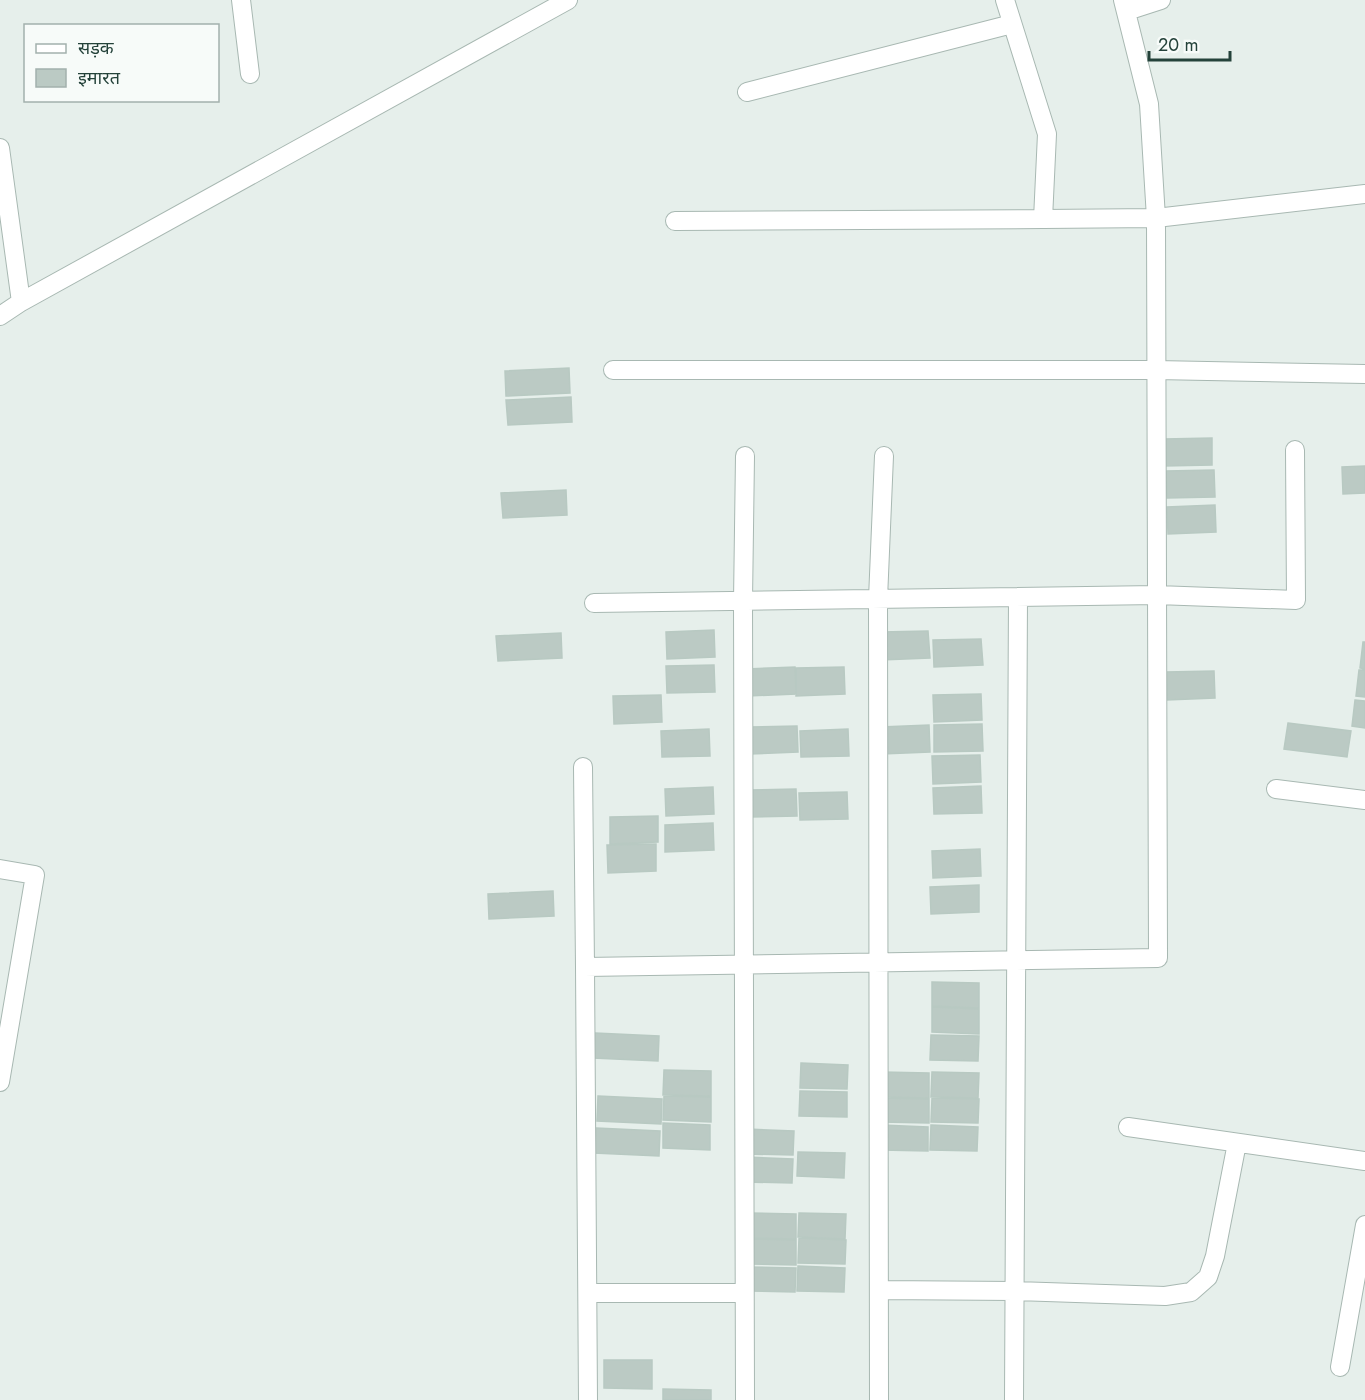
<svg xmlns="http://www.w3.org/2000/svg" width="1365" height="1400" font-family="Jost,'Noto Sans Devanagari',sans-serif">
  <style>
    .building { fill: #bbcac4; stroke: #b8c9c2; stroke-width: 1.5 }
    .lines { fill: none; stroke-linecap: round; stroke-linejoin: round }
    .minor-casing { stroke: #a8b8b2; stroke-width: 20 }
    .minor { stroke: #fff; stroke-width: 18 }
  </style>
  <rect width="100%" height="100%" fill="#e6efeb"/>
  <!-- building -->
  <path class="building" d="M569,368L570,393L506,396L505,371Z
    M571,397L572,422L508,425L506,400Z
    M1212,438V465L1164,466V439Z
    M1365,466V493L1343,494L1342,467Z
    M1214,470L1215,497L1167,498L1166,471Z
    M566,490L567,515L503,518L501,493Z
    M1215,505L1216,532L1168,534L1167,507Z
    M714,630L715,657L667,659L666,632Z
    M928,631L930,658L881,660V632Z
    M561,633L562,658L498,661L496,636Z
    M981,639L983,665L934,667L933,640Z
    M1363,642H1365V669L1360,668Z
    M714,665L715,692L667,693L666,666Z
    M795,667L796,694L748,696L747,669Z
    M844,667L845,694L796,696V668Z
    M1359,670H1365V697L1356,696Z
    M1214,671L1215,698L1167,700L1166,672Z
    M981,694L982,720L934,722L933,695Z
    M661,695L662,722L614,724L613,696Z
    M1355,700L1365,701V728L1352,726Z
    M1288,723L1351,731L1347,757L1284,749Z
    M982,724L983,751L934,752V725Z
    M929,725L930,752L882,754L881,727Z
    M797,726L798,752L750,754L749,727Z
    M709,729L710,756L662,757L661,731Z
    M848,729L849,756L801,757L800,731Z
    M980,755L981,782L933,784L932,756Z
    M981,786L982,813L934,814L933,788Z
    M713,787L714,814L666,816L665,789Z
    M796,789L797,816L750,817L748,790Z
    M847,792L848,819L800,820L799,793Z
    M658,816V842L610,844V817Z
    M713,823L714,850L665,852V825Z
    M656,844V871L608,873L607,845Z
    M980,849L981,876L933,878L932,851Z
    M979,885V912L931,914L930,887Z
    M553,891L554,916L489,919L488,894Z
    M932,982L979,983V1008L932,1006Z
    M932,1007L979,1009V1034L932,1032Z
    M595,1033L659,1036L658,1061L593,1058Z
    M931,1035L979,1036L978,1061L930,1060Z
    M801,1063L848,1065L847,1089L800,1088Z
    M664,1070L711,1071V1096L663,1095Z
    M882,1072L929,1073V1098L881,1097Z
    M932,1072L979,1073L978,1098L931,1097Z
    M800,1091L847,1092V1117L799,1116Z
    M598,1096L662,1099L661,1124L597,1121Z
    M664,1096L711,1097V1122L663,1120Z
    M882,1098L929,1099V1123L881,1122Z
    M932,1098L979,1099L978,1123L931,1122Z
    M663,1123L710,1125V1150L663,1148Z
    M881,1125L928,1127V1151L881,1150Z
    M931,1125L978,1127L977,1151L930,1150Z
    M596,1128L660,1131L659,1156L594,1153Z
    M747,1129L794,1131L793,1155L746,1154Z
    M798,1152L845,1153L844,1178L797,1176Z
    M746,1157L793,1159L792,1183L745,1182Z
    M749,1213L796,1214V1239L749,1238Z
    M799,1213L846,1214L845,1239L798,1237Z
    M799,1238L846,1240L845,1264L798,1263Z
    M749,1239L796,1240V1265L749,1264Z
    M798,1266L845,1268L844,1292L797,1291Z
    M748,1267L796,1268L795,1292L748,1291Z
    M604,1360H652V1389L604,1388Z
    M663,1389L711,1390V1400H663Z"/>
  <g class="lines">
    <!-- minor casing -->
    <g class="minor-casing">
      <path id="minor" d="M241,0L250,74
        M1127,11L1161,0
        M747,92L1012,24
        M0,148L21,302
        M1043,219L1156,218L1365,194
        M675,221L1043,219L1047,134L1005,0
        M0,316L21,302L568,0
        M613,370H1156L1365,374
        M594,603L1157,595L1296,600L1295,450
        M583,767L585,967
        M1276,789L1365,800
        M0,869L35,875L0,1082
        M1128,1127L1365,1161
        M879,1290L1015,1291L1165,1296L1191,1292L1208,1277L1215,1256L1237,1143
        M588,1293H744
        M1340,1367L1365,1225
        M588,1400L585,967L1158,958L1156,218L1149,104L1123,0
        M745,1400L743,601L745,456
        M879,1400L878,599L884,456
        M1014,1400L1018,597"/>
    </g>
    <!-- minor -->
    <use href="#minor" class="minor"/>
  </g>
  <!-- legend -->
  <rect x="24" y="24" width="195" height="78" fill="#f7fbf9" stroke="#a3b1ad" stroke-width="1.5"/>
  <rect x="36" y="44" width="30" height="9" fill="#ffffff" stroke="#a3b1ad" stroke-width="1.5"/>
  <text x="78" y="54" font-size="18" fill="#24423a">सड़क</text>
  <rect x="36" y="69" width="30" height="18" fill="#bbcac4" stroke="#a3b1ad" stroke-width="1.5"/>
  <text x="78" y="84" font-size="18" fill="#24423a">इमारत</text>
  <!-- scale -->
  <path d="M1149 51v9h81v-9" fill="none" stroke="#24423a" stroke-width="3"/>
  <text x="1158" y="51" font-size="18" fill="#24423a" stroke="#f7fbf9" stroke-width="4.5" paint-order="stroke">20 m</text>
</svg>
